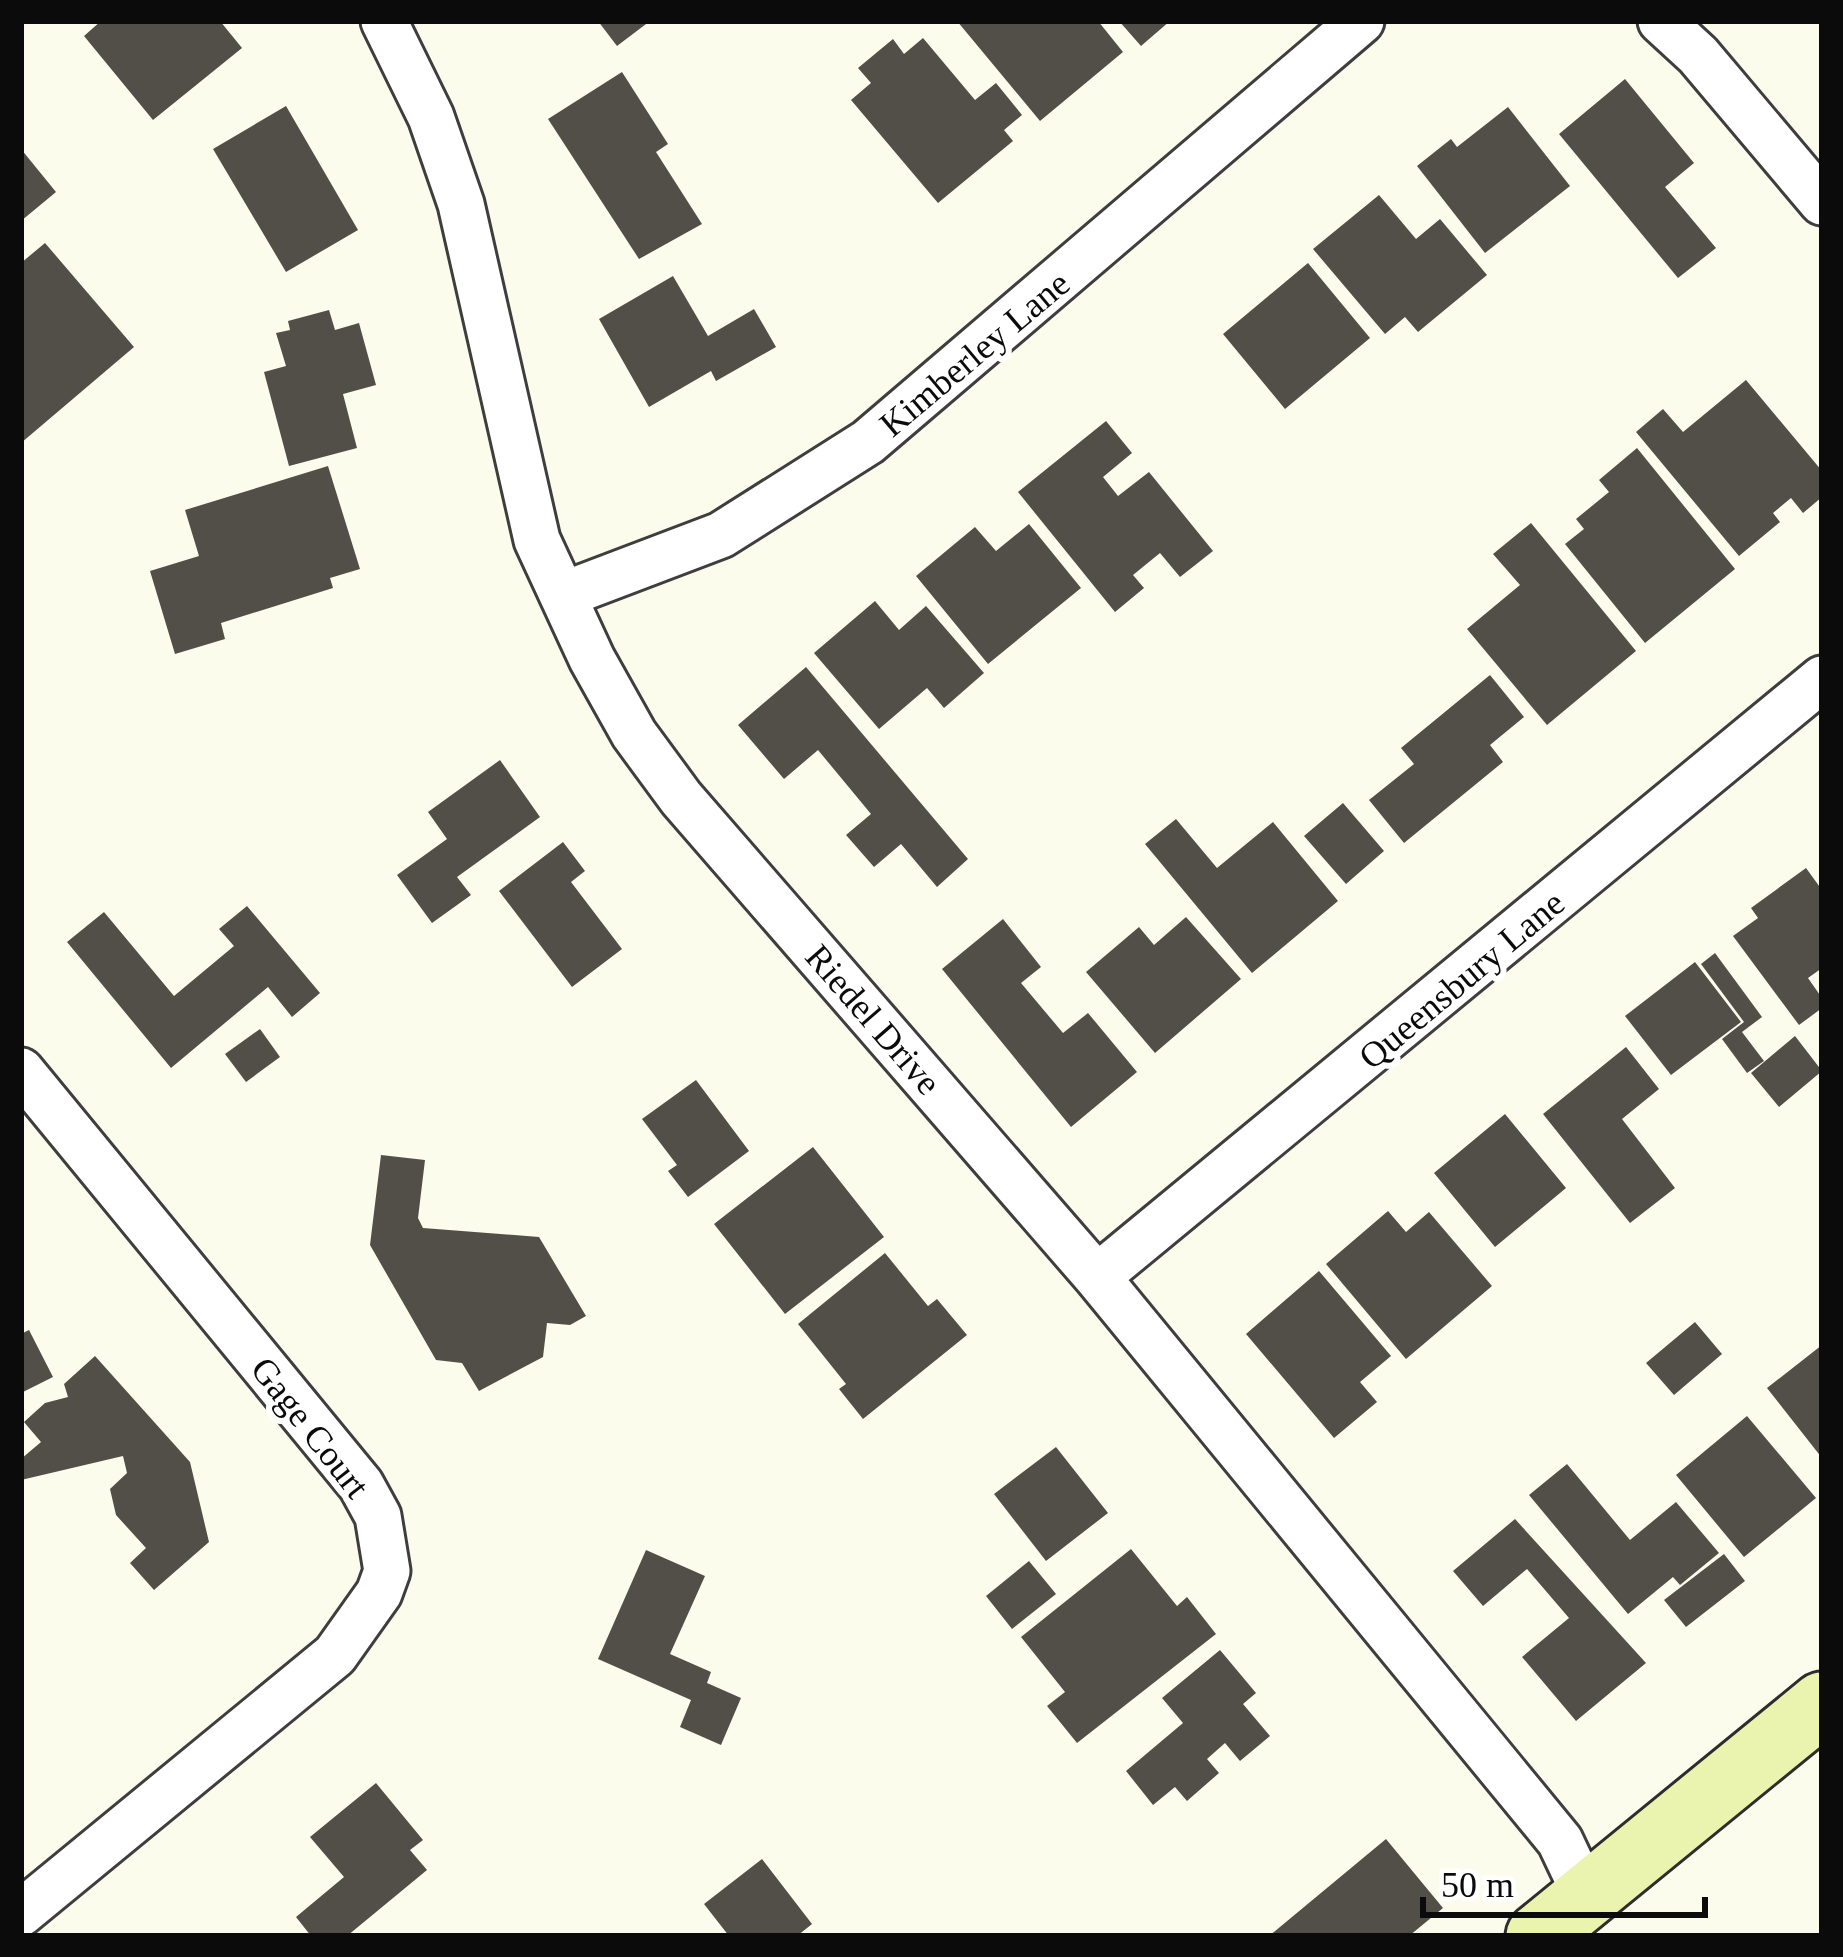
<svg xmlns="http://www.w3.org/2000/svg" width="1843" height="1957" font-family="Georgia,serif">
  <style>
    .building { fill: #524f49 }
    .lines { fill: none; stroke-linecap: round; stroke-linejoin: round }
    .street-casing { stroke: #3e3e3e; stroke-width: 51 }
    .secondary-casing { stroke: #2d2d2d; stroke-width: 69 }
    .street { stroke: #fff; stroke-width: 45 }
    .secondary { stroke: #eaf4ae; stroke-width: 63 }
    .labels { text-anchor: middle; stroke-width: 12; stroke-linejoin: round; paint-order: stroke }
    .street-label { font-size: 36px; fill: #0b0b0b; stroke: #fff }
  </style>
  <rect width="100%" height="100%" fill="#fbfceb"/>
  <!-- building -->
  <path class="building" d="M101,21H220L242,48L153,120L84,36Z
    M598,21H650L617,46Z
    M957,21H1098L1123,52L1040,121Z
    M1119,21H1170L1141,46Z
    M923,38L975,100L996,83L1022,115L1004,130L1013,141L938,203L851,100L871,83L858,68L893,39L904,54Z
    M622,72L668,144L656,152L702,224L639,259L548,119Z
    M1625,79L1694,163L1665,187L1716,248L1678,278L1559,134Z
    M286,106L358,230L286,272L213,149Z
    M1508,107L1570,186L1485,253L1417,166L1451,139L1457,147Z
    M21,149L56,192L21,221Z
    M1379,195L1416,239L1440,219L1487,275L1418,332L1405,317L1385,334L1313,249Z
    M45,243L134,347L21,443V263Z
    M1308,263L1370,338L1285,409L1223,334Z
    M673,276L708,336L754,309L776,347L716,381L711,371L649,407L599,319Z
    M329,310L335,330L359,323L376,385L343,394L357,448L289,466L264,372L286,366L276,333L290,330L288,321Z
    M1746,380L1822,471V497L1803,513L1791,498L1773,513L1780,522L1739,556L1636,432L1663,409L1683,432Z
    M1106,421L1132,453L1103,477L1118,496L1149,472L1213,551L1180,577L1160,553L1133,575L1144,588L1115,612L1018,492Z
    M1637,448L1735,569L1645,643L1565,544L1584,529L1576,519L1609,492L1599,480Z
    M328,466L360,569L330,578L333,588L221,623L225,639L175,654L150,571L199,556L185,510Z
    M1531,523L1636,651L1547,725L1467,629L1520,585L1493,554Z
    M1029,524L1081,588L988,664L916,576L975,527L996,551Z
    M875,601L899,630L926,606L984,673L944,708L927,688L879,729L814,653Z
    M806,667L968,859L937,887L901,844L874,867L846,835L871,814L818,750L784,779L738,725Z
    M1490,675L1524,717L1490,745L1503,762L1404,843L1369,800L1414,764L1401,748Z
    M500,760L540,817L457,877L471,895L432,923L397,875L447,839L428,812Z
    M1343,803L1384,851L1346,884L1304,836Z
    M1176,819L1217,868L1273,822L1338,901L1252,973L1145,844Z
    M563,842L585,871L571,882L622,949L572,987L499,891Z
    M1806,868L1822,890V968L1808,978L1822,998V1008L1799,1025L1733,936L1758,918L1751,908Z
    M247,906L320,993L292,1017L268,987L171,1068L67,942L104,912L174,996L234,946L219,929Z
    M1186,917L1241,979L1155,1053L1086,972L1139,927L1154,945Z
    M1003,919L1041,967L1021,983L1063,1033L1088,1013L1137,1072L1071,1127L942,969Z
    M1715,953L1762,1017L1742,1032L1764,1061L1747,1073L1722,1039L1744,1022L1701,964Z
    M1695,962L1741,1022L1671,1075L1625,1016Z
    M260,1029L280,1057L246,1082L225,1054Z
    M1795,1036L1822,1071L1779,1107L1751,1073Z
    M1626,1047L1659,1089L1622,1119L1675,1188L1630,1223L1543,1114Z
    M696,1080L749,1151L688,1197L668,1171L677,1165L642,1119Z
    M1505,1114L1566,1188L1495,1247L1434,1173Z
    M813,1147L884,1237L785,1314L714,1224Z
    M381,1155L425,1160L418,1218L423,1228L539,1237L586,1316L570,1325L547,1323L543,1357L479,1391L462,1363L436,1360L370,1245Z
    M1388,1211L1406,1232L1429,1212L1492,1286L1406,1359L1326,1264Z
    M885,1253L928,1306L937,1299L967,1335L863,1419L839,1389L846,1384L798,1324Z
    M1319,1271L1391,1356L1360,1382L1377,1402L1334,1438L1246,1334Z
    M1695,1322L1722,1354L1674,1395L1646,1363Z
    M29,1330L53,1377L21,1393V1334Z
    M1822,1345V1458L1767,1388Z
    M95,1356L190,1462L209,1542L154,1590L130,1563L146,1548L116,1515L110,1489L127,1473L123,1456L21,1480V1459L41,1442L24,1422L45,1403L68,1397L64,1384Z
    M1747,1416L1816,1498L1744,1557L1676,1475Z
    M1056,1447L1108,1513L1046,1561L994,1494Z
    M1567,1464L1630,1540L1676,1502L1719,1553L1680,1585L1673,1577L1628,1614L1529,1495Z
    M1515,1519L1646,1663L1576,1721L1522,1657L1569,1618L1527,1569L1483,1606L1453,1571Z
    M1131,1549L1177,1606L1187,1597L1216,1634L1077,1743L1047,1706L1065,1692L1021,1637Z
    M646,1550L705,1576L670,1654L711,1672L707,1683L741,1698L721,1745L680,1727L691,1700L598,1659Z
    M1724,1554L1745,1581L1686,1627L1664,1600Z
    M1029,1561L1056,1594L1012,1629L986,1596Z
    M1220,1650L1256,1693L1243,1704L1270,1736L1240,1761L1225,1743L1207,1759L1219,1773L1187,1801L1175,1787L1153,1805L1126,1771L1183,1723L1162,1698Z
    M376,1783L423,1840L410,1850L427,1870L347,1936H311L296,1917L344,1877L310,1837Z
    M1386,1839L1443,1908L1409,1936H1269Z
    M762,1859L812,1924L797,1936H729L704,1904Z"/>
  <g class="lines">
    <!-- street casing -->
    <g class="street-casing">
      <path id="street" d="M384,21L431,117L461,204L537,540L592,659L634,734L681,798L1097,1277L1560,1841L1587,1898
        M1661,21L1698,55L1822,202
        M563,595L721,535L868,442L1361,21
        M21,1071L361,1485L378,1516L387,1571L379,1593L335,1655L21,1913
        M1097,1277L1822,679"/>
    </g>
    <!-- secondary casing -->
    <g class="secondary-casing">
      <path id="secondary" d="M1538,1936L1822,1704"/>
    </g>
    <!-- street -->
    <use href="#street" class="street"/>
    <!-- secondary -->
    <use href="#secondary" class="secondary"/>
  </g>
  <g class="labels">
    <!-- street labels -->
    <g class="street-label">
      <text transform="translate(974 353) rotate(-40)" y="13">Kimberley Lane</text>
      <text transform="translate(1461 979) rotate(-40)" y="13">Queensbury Lane</text>
      <text transform="translate(874 1019) rotate(49)" y="13">Riedel Drive</text>
      <text transform="translate(311 1427) rotate(52)" y="13">Gage Court</text>
    </g>
  </g>
  <!-- border -->
  <rect width="1843" height="1957" fill="none" stroke="#0b0b0b" stroke-width="48"/>
  <!-- scale -->
  <path d="M1423 1897v18h282v-18" fill="none" stroke="#0b0b0b" stroke-width="6"/>
  <text x="1441" y="1897" font-size="36" fill="#0b0b0b" stroke="#ffffff" stroke-width="9" paint-order="stroke">50 m</text>
</svg>
